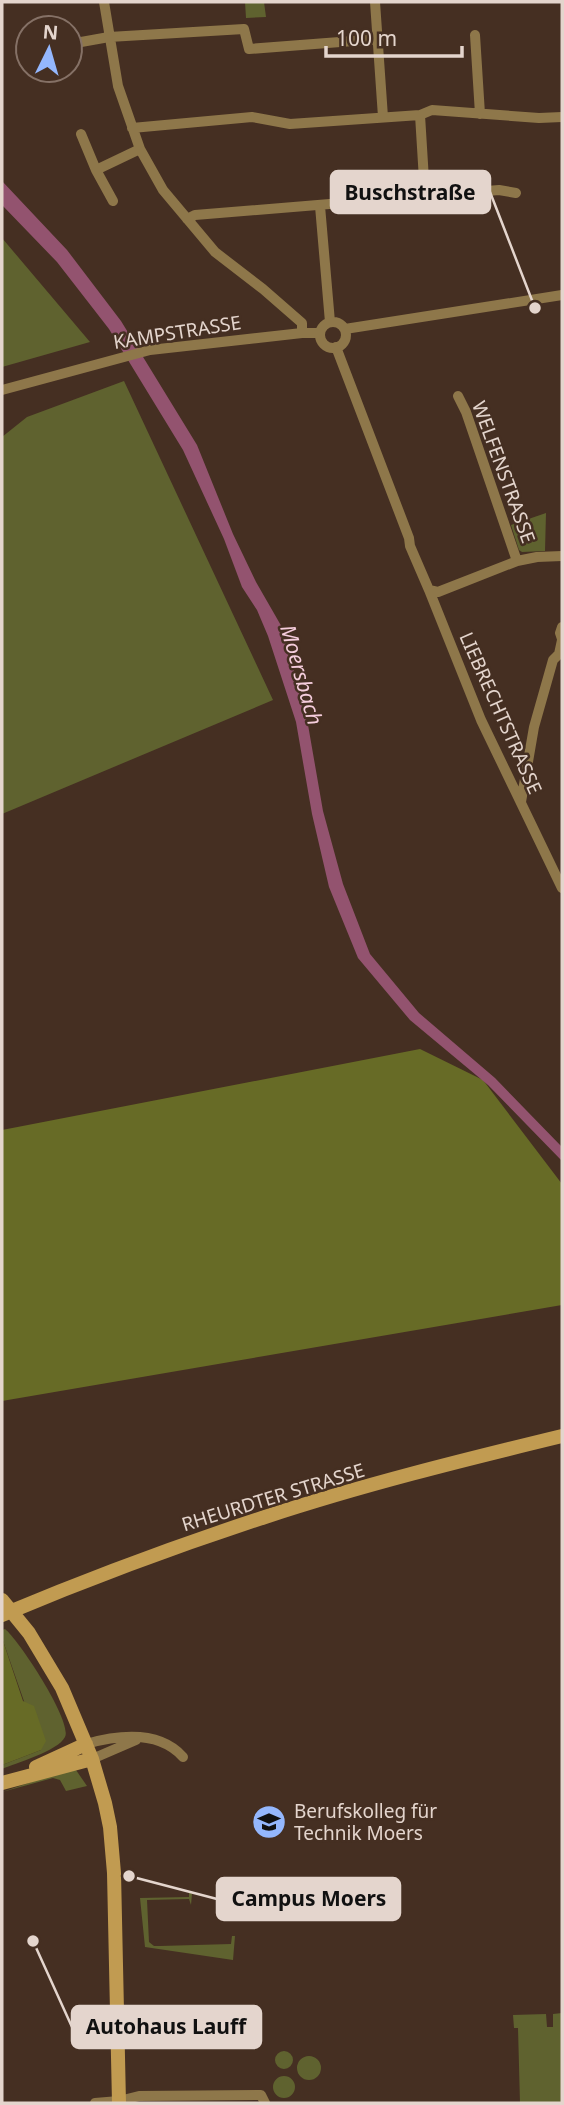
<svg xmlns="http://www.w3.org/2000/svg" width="564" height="2105" font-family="'Noto Sans',sans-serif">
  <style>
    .green { fill: #5f622f }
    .forest { fill: #676b26 }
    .water { fill: #93536f }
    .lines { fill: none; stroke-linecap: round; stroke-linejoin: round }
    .minor { stroke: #8e774a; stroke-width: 10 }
    .secondary { stroke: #c19b51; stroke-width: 14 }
    .labels { text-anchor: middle; stroke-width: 5; stroke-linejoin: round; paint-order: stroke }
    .street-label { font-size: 19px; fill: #e4d5cd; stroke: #452f22 }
    .poi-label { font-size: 19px; fill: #e4d5cd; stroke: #452f22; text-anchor: start }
    .water-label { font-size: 21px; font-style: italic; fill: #f5cddc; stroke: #452f22 }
    .leader { fill: none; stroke: #e4d5cd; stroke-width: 2.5 }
    .callout-dot { fill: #e4d5cd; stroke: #452f22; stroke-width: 2.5 }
    .callout { fill: #e4d5cd; stroke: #e4d5cd; stroke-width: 2.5 }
    .callout-label { font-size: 21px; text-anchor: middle; font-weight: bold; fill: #111 }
  </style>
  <rect width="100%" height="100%" fill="#452f22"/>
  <!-- green -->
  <path class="green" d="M245,2H264L266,17L246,18Z
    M2,238L90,342L2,367Z
    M124,381L273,700L2,814V437L27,417Z
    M546,513L545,551L522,552L519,550L511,525Z
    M5,1629C19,1640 73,1722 65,1737C58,1751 16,1763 2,1769V1765L41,1750L2,1638V1630Z
    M76,1770L87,1786L66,1791L60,1780L53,1778L2,1792L58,1773Z
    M189,1891L192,1894L191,1905L189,1899L147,1900L149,1942L154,1946H160L231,1944L232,1936H235L233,1960L145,1947L140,1898L189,1897Z
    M562,2013V2103H520L518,2028H514L513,2015L546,2014L547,2027H553V2014Z
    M275 2060a9 9 0 1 1 18 0a9 9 0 1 1-18 0Z
    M297 2068a12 12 0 1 1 24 0a12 12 0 1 1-24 0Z
    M273 2087a11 11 0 1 1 22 0a11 11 0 1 1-22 0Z"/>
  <!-- forest -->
  <path class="forest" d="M420,1049L483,1080L562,1184V1305L2,1401V1130Z
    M2,1638L23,1701L34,1706L46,1741L41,1750L2,1765Z"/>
  <!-- water -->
  <path class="water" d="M2,181L67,250L121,321L197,445L233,534L256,582L283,629L307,719L323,811L343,884L370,954L419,1013L495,1078L562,1147V1161L488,1085L410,1020L358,958L329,887L312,814L296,722L268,636L257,610L242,587L224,539L183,450L109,329L57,262L2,205Z"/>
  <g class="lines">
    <!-- minor -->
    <path class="minor" d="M104,2L118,86L140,149L163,190L215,252L263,289L302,323V333
      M375,2L383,117
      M475,35L480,114
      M70,44L109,37L244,29L249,49L379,39
      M420,115L425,196
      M132,128L252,117L290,124L420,115L432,110L539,118L562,117
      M81,134L96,170L140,149
      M96,170L113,201
      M320,206L330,322
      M187,219L195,215L499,190L516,193
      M320 335a13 13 0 1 1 26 0a13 13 0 1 1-26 0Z
      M345,329L562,295
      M336,347L409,538L410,546L429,590L438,592L517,561L537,557L562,556
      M2,390L150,350L302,333H320
      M458,396L466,412L517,561
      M429,590L481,720L562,888
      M562,627L560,633L562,639
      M521,802L534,727L553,660L559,654L562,640
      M86,1744C118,1735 159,1730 183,1757
      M92,1759L136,1740
      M95,2103L119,2101L139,2096L261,2095L265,2103"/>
    <!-- secondary -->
    <path class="secondary" d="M2,1600L29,1633L62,1688L92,1759L105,1803L110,1827L114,1873L119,2103
      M2,1615C88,1579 176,1546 265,1517C362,1485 463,1460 562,1436
      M36,1767L86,1744
      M2,1783L92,1759"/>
  </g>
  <!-- icons -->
  <defs>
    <g id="university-disc" transform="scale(1.75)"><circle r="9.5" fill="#94b7fd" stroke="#452f22"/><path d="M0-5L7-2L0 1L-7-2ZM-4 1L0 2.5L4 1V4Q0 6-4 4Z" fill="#111"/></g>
  </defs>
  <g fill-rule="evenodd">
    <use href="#university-disc" x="269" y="1822"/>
  </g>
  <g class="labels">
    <!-- street labels -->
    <g class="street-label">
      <text transform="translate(177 332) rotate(-9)" y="7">KAMPSTRASSE</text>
      <text transform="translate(504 472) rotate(70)" y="7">WELFENSTRASSE</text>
      <text transform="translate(501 713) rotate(66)" y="7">LIEBRECHTSTRASSE</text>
      <text transform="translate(273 1497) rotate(-17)" y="7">RHEURDTER STRASSE</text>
    </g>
    <!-- poi labels -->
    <g class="poi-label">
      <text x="294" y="1818">Berufskolleg für<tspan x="294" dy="22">Technik Moers</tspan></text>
    </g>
    <!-- water labels -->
    <g class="water-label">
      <text transform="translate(301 675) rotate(74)" y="7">Moersbach</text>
    </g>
  </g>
  <!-- callouts -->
  <path class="leader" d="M535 308L490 192M129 1876L217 1899M33 1941L72 2027"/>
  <g class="callout-dot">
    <circle cx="535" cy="308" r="7"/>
    <circle cx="129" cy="1876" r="7"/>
    <circle cx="33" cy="1941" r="7"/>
  </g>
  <g class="callout">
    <rect x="331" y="171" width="159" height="42" rx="7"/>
    <rect x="217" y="1878" width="183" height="42" rx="7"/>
    <rect x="72" y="2006" width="189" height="42" rx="7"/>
  </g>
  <g class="callout-label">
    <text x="410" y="200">Buschstraße</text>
    <text x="309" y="1906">Campus Moers</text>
    <text x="166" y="2034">Autohaus Lauff</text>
  </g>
  <!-- border -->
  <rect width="564" height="2105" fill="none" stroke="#e4d5cd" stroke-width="7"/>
  <!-- north arrow -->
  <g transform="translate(49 49) rotate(5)"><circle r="33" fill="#452f22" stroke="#857166" stroke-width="2"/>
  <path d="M0-5L12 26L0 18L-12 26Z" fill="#94b7fd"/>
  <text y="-10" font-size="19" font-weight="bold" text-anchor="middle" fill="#e4d5cd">N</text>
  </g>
  <!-- scale -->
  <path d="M326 46v10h136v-10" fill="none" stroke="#e4d5cd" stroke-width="3.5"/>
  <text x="336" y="46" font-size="21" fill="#e4d5cd" stroke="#452f22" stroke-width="5" paint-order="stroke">100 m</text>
</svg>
